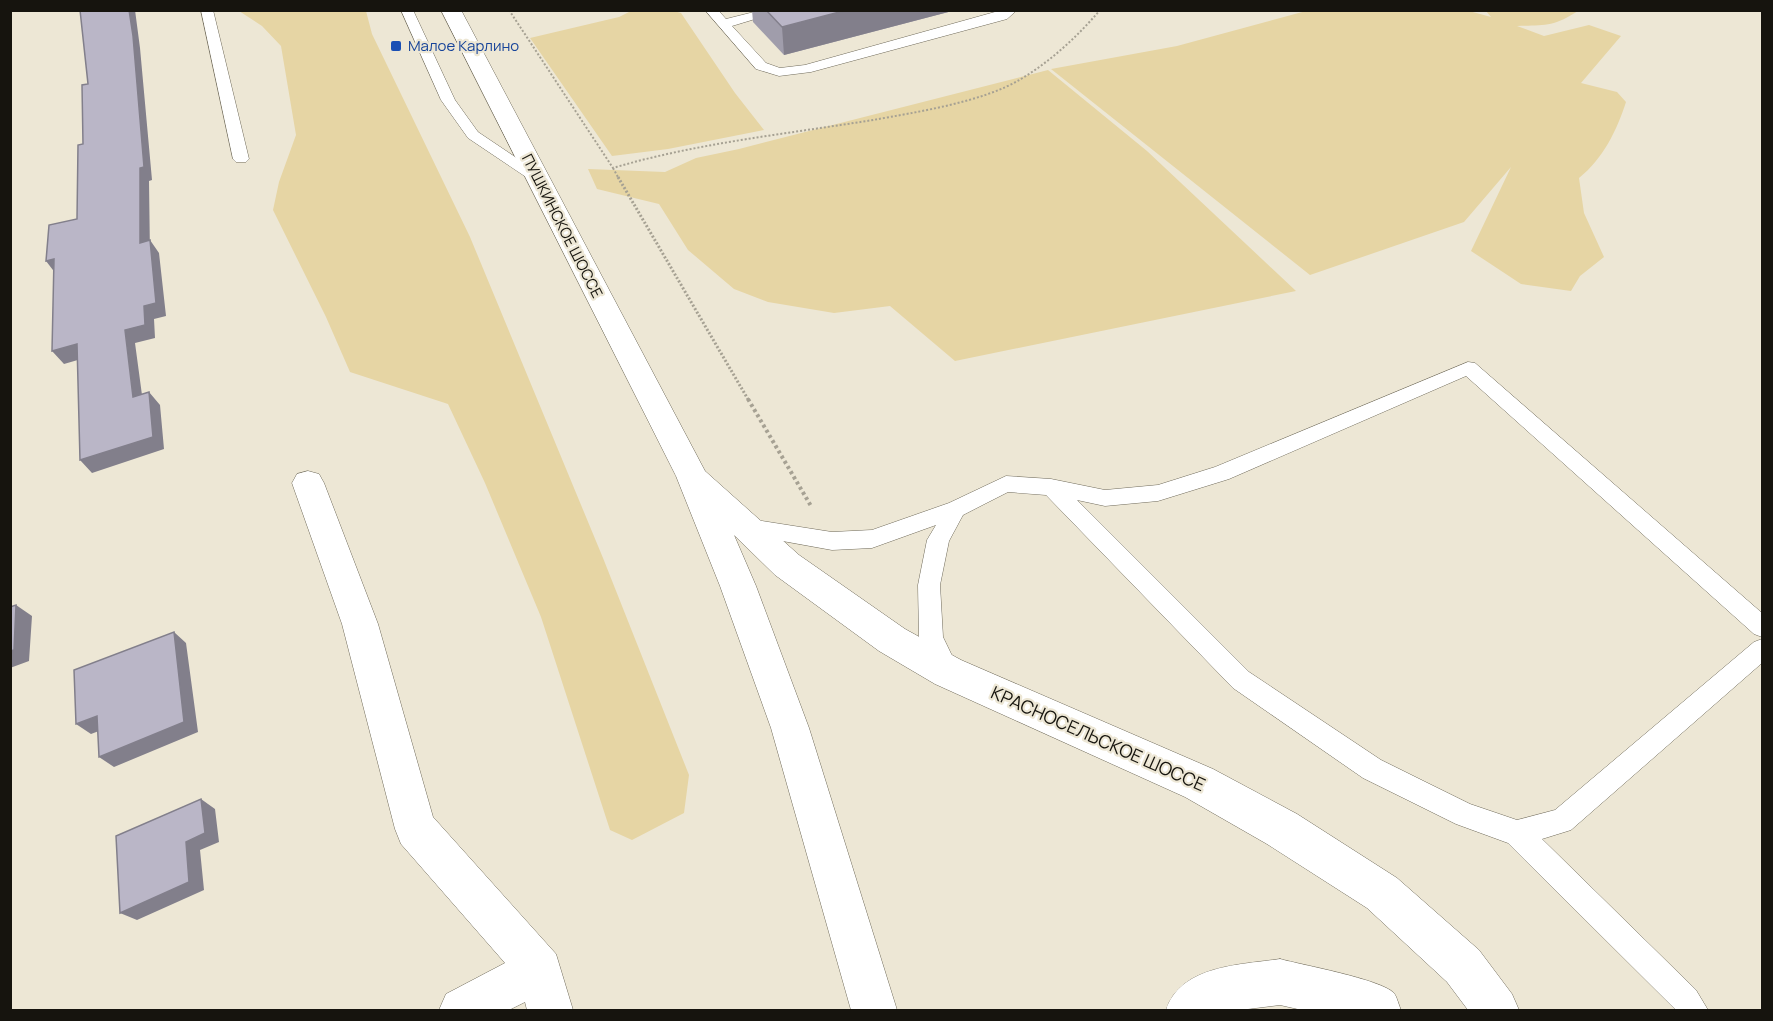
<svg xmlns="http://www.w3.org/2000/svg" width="1773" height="1021" font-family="Manrope,sans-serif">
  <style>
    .green { fill: #e6d5a4 }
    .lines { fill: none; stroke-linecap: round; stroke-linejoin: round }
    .service-casing { stroke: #706b5b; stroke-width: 1 }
    .minor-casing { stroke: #706b5b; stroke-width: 1 }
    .secondary-casing { stroke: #706b5b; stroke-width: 1 }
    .path-far2 { stroke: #a6a193; stroke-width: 2; stroke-dasharray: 2 2; stroke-linecap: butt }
    .path-far1 { stroke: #a6a193; stroke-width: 3; stroke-dasharray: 2 2; stroke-linecap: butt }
    .path { stroke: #a6a193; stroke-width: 4; stroke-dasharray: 3 3; stroke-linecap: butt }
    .service { fill: #fff; fill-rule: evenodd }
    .minor { fill: #fff; fill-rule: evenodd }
    .secondary { fill: #fff; fill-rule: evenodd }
    .wall { fill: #a09dab }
    .shaded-wall { fill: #827f8b }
    .building { fill: #bab6c7; stroke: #827f8b; stroke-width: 1.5 }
    .transit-dot { fill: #1a4fb4; stroke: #ede7d5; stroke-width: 2 }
    .labels { text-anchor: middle; stroke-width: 4.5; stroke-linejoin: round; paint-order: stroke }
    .far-transit-label { font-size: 15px; fill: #164399; stroke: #ede7d5; text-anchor: start }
    .far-street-label { font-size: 15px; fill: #16140e; stroke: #ede7d5 }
    .street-label { font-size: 18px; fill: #16140e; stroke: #ede7d5 }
  </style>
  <rect width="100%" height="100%" fill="#ede7d5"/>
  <!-- green -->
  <path class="green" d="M239,11H366L372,34L470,237L603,558L689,775L684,813L632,840L610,830L541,617L485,483L448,404L350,372L326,317L273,210L279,182L296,135L281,46L262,26Z
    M631,11H674L681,13L735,93L764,130L668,149L612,156L530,38L619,17Z
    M1469,11L1491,17L1486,11H1578C1553,27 1545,25 1517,26L1544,36L1589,25L1621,36L1581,83L1617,92L1626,102C1617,130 1603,159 1579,178L1584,213L1604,257L1580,276L1571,291L1521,284L1471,251L1511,167L1464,222L1310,275L1051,69L1177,46L1306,11Z
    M1048,70L1147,151L1296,291L955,361L890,306L834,313L768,302L734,289L688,250L659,204L597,189L588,169L665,172L696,158L739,149Z"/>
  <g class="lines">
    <!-- service casing -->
    <g class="service-casing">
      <path id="service" d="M201,10H213L249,159L246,162H236L233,159Z
        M401,10H413L455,100L478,132L542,175L545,178L542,181H532L468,138L441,100Z
        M705,10H718L726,19L762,10H785L732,26L766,63L780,68L805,65L1002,10H1017L1007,19L811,72L779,76L756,69Z
        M1468,362L1475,363L1762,613V637L1754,634L1466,376L1229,479L1158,501L1105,506L1077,500L1249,672L1381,760L1470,804L1517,820L1555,810L1754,642L1762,639V663L1571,830L1542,839L1696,990L1708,1010H1676L1508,843L1456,824L1363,778L1233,688L1046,495L1008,492L963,515L949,541L940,585L943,637L959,670L955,677L947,681L939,677L919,637L918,585L927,540L936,525L872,548L832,550L749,535L741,533L738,527L741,521L749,519L832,532L872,530L949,503L1006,476L1051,479L1105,490L1158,485L1215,467Z"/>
    </g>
    <!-- minor casing -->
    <g class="minor-casing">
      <path id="minor" d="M308,471L319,474L324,483L378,624L433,817L556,954L573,1010H527L525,1002L509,1010H439L446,994L505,963L401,844L395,829L342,624L292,483L297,474Z"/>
    </g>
    <!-- secondary casing -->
    <g class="secondary-casing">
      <path id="secondary" d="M441,10H461L705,471L799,555L905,629L961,660L1213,769L1297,814L1397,878L1479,950L1512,994L1519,1010H1468L1447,982L1367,908L1267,844L1185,797L935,684L879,651L775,575L734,535L756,586L809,728L897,1010H851L771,728L720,586L676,476Z
        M1280,959C1302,965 1380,979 1394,993C1397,997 1399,1006 1401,1010H1302L1280,1005L1240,1010H1166C1181,965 1240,965 1280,959Z"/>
    </g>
    <!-- path-far2 -->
    <path class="path-far2" d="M509,10L613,168C697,143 786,134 873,120C917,112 983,102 1021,79C1051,61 1078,36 1100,10
      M613,168L619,179"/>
    <!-- path-far1 -->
    <path class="path-far1" d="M618,177L749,401"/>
    <!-- path -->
    <path class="path" d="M748,399L811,506"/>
    <!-- service -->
    <use href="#service" class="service"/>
    <!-- minor -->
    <use href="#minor" class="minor"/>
    <!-- secondary -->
    <use href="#secondary" class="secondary"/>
  </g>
  <!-- wall -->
  <path class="wall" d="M752,10H956L784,55L753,22Z"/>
  <!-- shaded-wall -->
  <path class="shaded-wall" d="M129,10H135L140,48L152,180L149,181L150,256L140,243Z
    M847,10H956L784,55L782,27Z
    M150,240L159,253L166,316L154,319L155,338L135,343L144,410L133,397L125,330L144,306Z
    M54,259L56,274L46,261Z
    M77,344L88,357L64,364L52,351Z
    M149,392L160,405L164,449L92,473L80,460Z
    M16,605L32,616L29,661L10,668V651Z
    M174,632L186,643L198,732L114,767L99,757Z
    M97,716L112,726L91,734L76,724Z
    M201,799L215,809L219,842L200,850L204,890L137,920L120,913L186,842Z"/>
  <!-- building -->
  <path class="building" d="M80,10H129L133,36L144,167L140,168V243L150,240L156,303L144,306L145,325L125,330L133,397L149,392L153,437L80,460L77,344L52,351L54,259L46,261L49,225L77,219L78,145L83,144L82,85L88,84Z
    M766,10H847L782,27Z
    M16,605L14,650L10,651V607Z
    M174,632L184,722L99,757L97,716L76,724L74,670Z
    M201,799L205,833L186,842L189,882L120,913L116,836Z"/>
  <!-- markers -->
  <rect class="transit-dot" x="390" y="40" width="12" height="12" rx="3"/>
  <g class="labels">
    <!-- far-transit labels -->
    <g class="far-transit-label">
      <text x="408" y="51">Малое Карлино</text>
    </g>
    <!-- far-street labels -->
    <g class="far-street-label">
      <text transform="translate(562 226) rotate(63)" y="5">ПУШКИНСКОЕ ШОССЕ</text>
    </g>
    <!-- street labels -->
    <g class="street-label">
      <text transform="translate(1098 739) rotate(24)" y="6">КРАСНОСЕЛЬСКОЕ ШОССЕ</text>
    </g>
  </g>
  <!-- border -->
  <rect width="1773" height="1021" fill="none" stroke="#16140e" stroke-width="24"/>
</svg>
